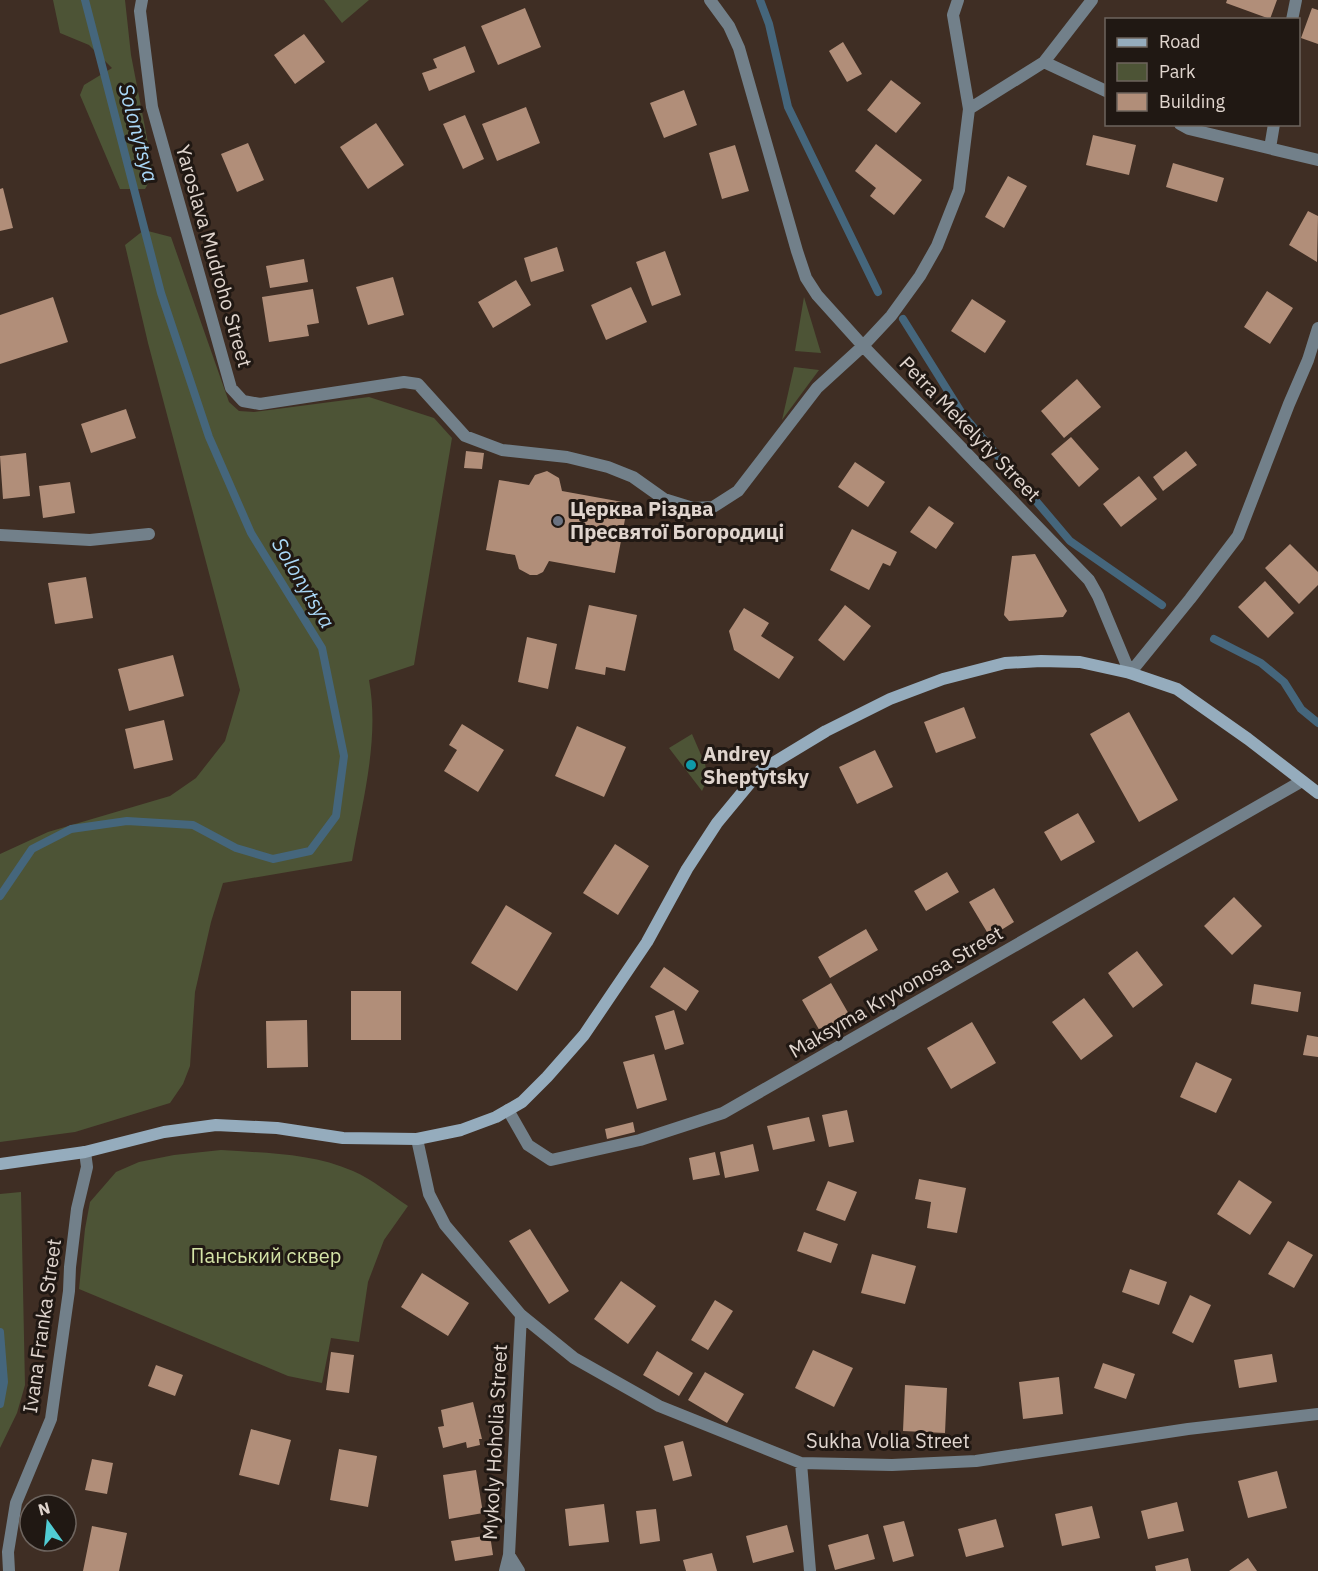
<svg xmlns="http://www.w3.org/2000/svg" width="1318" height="1571" font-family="'IBM Plex Sans',sans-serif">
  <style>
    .green { fill: #4d5436 }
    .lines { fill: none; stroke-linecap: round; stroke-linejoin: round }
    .stream { stroke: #45667c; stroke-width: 8 }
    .building { fill: #b18e79 }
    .street { stroke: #72808a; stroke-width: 12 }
    .secondary { stroke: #95acbd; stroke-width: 12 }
    .worship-dot { fill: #6b7280; stroke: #201813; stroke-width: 2 }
    .culture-dot { fill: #0f9aa8; stroke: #201813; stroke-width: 2 }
    .labels { text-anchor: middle; stroke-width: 6; stroke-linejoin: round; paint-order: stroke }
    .street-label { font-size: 20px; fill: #e0d5ce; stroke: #201813 }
    .poi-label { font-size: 20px; font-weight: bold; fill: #e0d5ce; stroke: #201813; text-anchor: start }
    .park-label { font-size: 20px; fill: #d5e4a7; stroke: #201813 }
    .water-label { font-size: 21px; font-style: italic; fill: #aad8f8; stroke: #201813 }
  </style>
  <rect width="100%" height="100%" fill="#3f2e24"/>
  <!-- green -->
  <path class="green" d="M53,0H125L131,55L154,174L145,189H120L80,95L84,85L112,68L89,45L60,33Z
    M324,0H369L342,23Z
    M144,230L171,237L229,402L239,411L254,412L369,397L434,418L452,438L414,665L369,680C380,740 362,802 352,861L223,883L211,922L195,992L190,1066L183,1084L170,1103L75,1132L0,1142V854L48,832L170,796L196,778L225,741L240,690L148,343L125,245Z
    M804,297L821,353L795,351Z
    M794,367L819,370L782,420Z
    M692,734L705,764L708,778L702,791L669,748Z
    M221,1150C264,1153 312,1153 353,1171C373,1180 390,1194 408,1206L384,1240L368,1282L359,1342L331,1338L322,1383L288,1376L79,1289L85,1229L90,1202L116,1172L139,1162L174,1155Z
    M21,1192L25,1385L17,1413L0,1448V1194Z"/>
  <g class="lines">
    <!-- stream -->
    <path class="stream" d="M760,0L769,24L788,107L878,292
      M903,319L963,415L1070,541L1162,605
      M1214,639L1261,663L1284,682L1301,709L1318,723
      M0,896L32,849L71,829L127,821L193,825L236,848L273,859L310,851L336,816L344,756L322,648L251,533L209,437L161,293L85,0
      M0,1332L4,1382L0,1404"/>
  </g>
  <!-- building -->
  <path class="building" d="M1227,0H1277L1270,19L1226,3Z
    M525,8L541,47L498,65L481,26Z
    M1312,8L1318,10V44L1301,38Z
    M304,34L325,62L295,84L274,55Z
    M843,42L862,74L847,82L829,51Z
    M465,46L475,72L429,91L422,73L437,68L433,59Z
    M891,80L921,103L896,133L867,110Z
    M684,90L697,125L664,138L650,103Z
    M526,107L540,143L497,161L482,124Z
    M465,115L484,159L463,169L443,124Z
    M376,123L404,165L368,189L340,147Z
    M1093,135L1136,145L1129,175L1086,165Z
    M248,143L264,180L237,192L221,154Z
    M876,144L922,180L894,215L870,196L876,188L855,171Z
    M735,145L749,191L722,199L709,153Z
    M1173,163L1224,178L1217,202L1166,187Z
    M1008,176L1027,186L1004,228L985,217Z
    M3,188L13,228L0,231V189Z
    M1308,211L1318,216L1317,262L1289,245Z
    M557,247L564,271L531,282L524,258Z
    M665,251L681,295L652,306L636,262Z
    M304,259L308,282L270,288L266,266Z
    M393,277L404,315L368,325L356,287Z
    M516,280L531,305L493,328L478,302Z
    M631,287L647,322L606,340L591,305Z
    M313,289L319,323L307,325L309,336L269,342L262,297Z
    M1267,291L1293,308L1270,344L1244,327Z
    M53,297L68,342L0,364V315Z
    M972,299L1006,321L985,353L951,331Z
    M1077,379L1101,407L1064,438L1041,411Z
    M126,409L136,438L91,453L81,424Z
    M1071,437L1099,469L1079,487L1051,454Z
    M466,451L484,453L482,469L464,468Z
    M1186,451L1197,465L1163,491L1153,477Z
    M26,453L30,496L3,499L0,456Z
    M855,462L885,482L868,507L838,487Z
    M547,471L559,478L562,491L628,503L615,573L549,561L543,572L537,575H530L519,569L515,555L486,550L499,480L529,485L535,475Z
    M1139,476L1157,499L1121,527L1103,504Z
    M70,482L75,513L43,518L39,486Z
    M929,506L954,523L936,549L910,532Z
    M852,529L897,552L890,566L883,563L869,590L830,570Z
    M1290,544L1318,572V585L1299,604L1265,568Z
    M1035,554L1067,611L1063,617L1009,621L1004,615L1012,556Z
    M86,577L93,618L55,624L48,583Z
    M1265,581L1294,613L1268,638L1238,607Z
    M589,605L637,615L625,671L606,667L605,675L575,669Z
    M845,605L871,626L844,661L818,640Z
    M744,608L769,623L761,636L794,657L779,679L734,650L729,631Z
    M527,637L557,644L548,689L518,682Z
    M173,655L184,696L129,711L118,669Z
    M964,707L976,738L936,753L924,722Z
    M1129,712L1178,800L1139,822L1090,734Z
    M164,720L173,760L134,769L125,729Z
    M462,724L504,750L478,792L444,771L457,750L449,745Z
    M577,726L626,747L604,797L555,776Z
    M875,750L893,787L857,804L839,767Z
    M1078,813L1095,842L1061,861L1044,832Z
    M615,844L649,866L618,915L583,893Z
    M947,872L959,892L926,911L914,891Z
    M994,888L1014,922L990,937L969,902Z
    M1234,897L1262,926L1232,955L1204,926Z
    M506,905L552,933L517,991L471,963Z
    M866,929L878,950L830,978L818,957Z
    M1137,951L1163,985L1133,1008L1108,973Z
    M664,967L699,991L686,1011L650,987Z
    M831,983L850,1016L821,1033L802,1000Z
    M1254,984L1301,992L1298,1012L1251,1004Z
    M351,991H401V1040H351Z
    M1084,998L1113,1036L1081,1060L1052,1022Z
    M674,1010L684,1044L665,1050L655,1016Z
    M307,1020L308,1067L267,1068L266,1021Z
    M972,1022L996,1063L951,1089L927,1048Z
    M1307,1035L1318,1037V1057L1303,1055Z
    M654,1054L667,1100L637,1109L623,1062Z
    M1196,1062L1232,1079L1216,1113L1180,1097Z
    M847,1110L854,1142L829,1147L822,1115Z
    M809,1117L815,1141L773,1150L767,1126Z
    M633,1122L635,1132L607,1139L605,1129Z
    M753,1144L759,1171L725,1178L720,1152Z
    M715,1152L720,1175L693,1180L689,1158Z
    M919,1179L966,1188L957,1233L927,1228L931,1202L915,1199Z
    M1239,1180L1272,1202L1250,1235L1217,1214Z
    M828,1181L857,1192L845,1221L816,1210Z
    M530,1229L569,1291L549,1304L509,1241Z
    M804,1232L838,1244L831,1263L797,1251Z
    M1288,1241L1313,1255L1294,1288L1268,1274Z
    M872,1254L916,1266L905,1304L861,1293Z
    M1130,1269L1167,1282L1159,1305L1122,1292Z
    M422,1273L469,1303L448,1336L401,1307Z
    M621,1281L656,1306L628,1344L594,1319Z
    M1190,1295L1211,1305L1193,1343L1172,1333Z
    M715,1300L733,1311L708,1350L691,1340Z
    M813,1350L853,1368L834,1407L795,1388Z
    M657,1351L693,1373L679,1396L643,1375Z
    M331,1352L354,1355L349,1393L326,1390Z
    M1272,1354L1277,1382L1239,1388L1234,1360Z
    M1103,1363L1135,1374L1126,1399L1094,1388Z
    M156,1365L183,1375L175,1396L148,1386Z
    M705,1372L744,1394L727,1423L688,1400Z
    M1059,1377L1063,1414L1023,1419L1019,1382Z
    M905,1385L947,1388L945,1433L903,1431Z
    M473,1402L482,1439H479L480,1445L467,1448L466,1442L443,1448L438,1427L444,1426L441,1410Z
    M251,1429L291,1440L279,1485L239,1475Z
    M683,1441L692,1476L673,1481L664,1446Z
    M339,1449L377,1456L368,1507L330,1500Z
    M92,1459L113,1463L107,1494L85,1490Z
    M476,1470L483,1513L449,1519L443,1475Z
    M1277,1471L1287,1508L1248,1518L1238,1481Z
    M1177,1502L1184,1531L1148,1539L1141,1511Z
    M604,1504L609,1542L569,1546L565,1509Z
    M1092,1506L1100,1538L1062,1546L1055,1514Z
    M656,1509L660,1541L640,1544L636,1511Z
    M996,1519L1004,1547L966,1557L958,1529Z
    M904,1521L914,1556L893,1562L883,1526Z
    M787,1525L794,1552L753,1563L746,1536Z
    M92,1526L127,1533L119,1571H83Z
    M868,1534L875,1559L835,1570L828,1545Z
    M490,1535L493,1555L455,1561L451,1541Z
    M712,1553L717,1571H686L683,1560Z
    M1188,1558L1191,1571H1156L1155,1566Z
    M1248,1558L1257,1571H1229Z"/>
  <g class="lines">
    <!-- street -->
    <path class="street" d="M142,0L140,11L152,107L231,388L243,401L260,404L404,382L418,384L465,436L502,450L567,457L608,467L633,477L664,499L693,508L713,507L738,491L817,388L863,346L891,316L920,276L937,246L959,190L969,109L953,15L958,0
      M710,0L729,26L739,48L797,251L806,278L817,295L863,346L1089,580L1098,596L1130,673L1190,599L1238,536L1289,404L1308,360L1318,328
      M1292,20L1296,0
      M1044,62L1106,91
      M969,109L1044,62L1092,0
      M1180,124L1189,129L1318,160
      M1270,148L1274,124
      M0,535L90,540L149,534
      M508,1110L528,1145L551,1160L640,1140L723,1113L1302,781
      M417,1139L429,1194L445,1225L521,1315L574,1358L659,1406L801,1463L892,1465L976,1461L1188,1429L1318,1414
      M801,1463L810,1571
      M509,1555L519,1571
      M9,1571L8,1552L16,1503L51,1419L69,1291L70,1267L77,1209L87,1167L85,1152
      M505,1571L509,1555L521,1315"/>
    <!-- secondary -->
    <path class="secondary" d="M0,1164L85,1152L164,1132L216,1125L277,1128L343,1138L417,1139L461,1130L496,1117L522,1102L547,1077L584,1035L647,942L687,869L717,823L760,771L826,731L890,699L943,679L1005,663L1041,661L1080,662L1130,673L1177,689L1248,739L1318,793"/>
  </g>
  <!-- markers -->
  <circle class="worship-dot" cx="558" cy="521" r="6"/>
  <circle class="culture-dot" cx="691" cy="765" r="6"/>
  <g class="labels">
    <!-- street labels -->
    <g class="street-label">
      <text transform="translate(214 256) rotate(74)" y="7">Yaroslava Mudroho Street</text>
      <text transform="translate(970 429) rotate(46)" y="7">Petra Mekelyty Street</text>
      <text transform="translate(896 992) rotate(-30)" y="7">Maksyma Kryvonosa Street</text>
      <text transform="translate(42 1326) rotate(-82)" y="7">Ivana Franka Street</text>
      <text x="888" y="1448">Sukha Volia Street</text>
      <text transform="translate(495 1442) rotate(-87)" y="7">Mykoly Hoholia Street</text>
    </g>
    <!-- poi labels -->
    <g class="poi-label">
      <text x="570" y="516">Церква Різдва<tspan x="570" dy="23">Пресвятої Богородиці</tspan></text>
      <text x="703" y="761">Andrey<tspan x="703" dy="23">Sheptytsky</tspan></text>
    </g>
    <!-- park labels -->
    <g class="park-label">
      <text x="266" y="1263">Панський сквер</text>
    </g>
    <!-- water labels -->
    <g class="water-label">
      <text transform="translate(138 133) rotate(75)" y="7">Solonytsya</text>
      <text transform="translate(303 583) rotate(59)" y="7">Solonytsya</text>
    </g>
  </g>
  <!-- legend -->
  <rect x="1105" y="18" width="195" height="108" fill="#201813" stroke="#6d645e" stroke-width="1.5"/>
  <rect x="1117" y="38" width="30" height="9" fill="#95acbd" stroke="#6d645e" stroke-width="1.5"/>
  <text x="1159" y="48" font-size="18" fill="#e0d5ce">Road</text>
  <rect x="1117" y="63" width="30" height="18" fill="#4d5436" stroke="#6d645e" stroke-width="1.5"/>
  <text x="1159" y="78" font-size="18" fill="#e0d5ce">Park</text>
  <rect x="1117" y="93" width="30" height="18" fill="#b18e79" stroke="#6d645e" stroke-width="1.5"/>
  <text x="1159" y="108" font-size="18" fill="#e0d5ce">Building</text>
  <!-- north arrow -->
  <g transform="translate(48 1523) rotate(345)"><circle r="28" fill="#201813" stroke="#6d645e" stroke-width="1.5"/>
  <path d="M0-4.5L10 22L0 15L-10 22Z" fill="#51ccd4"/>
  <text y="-9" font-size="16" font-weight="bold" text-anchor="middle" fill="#e0d5ce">N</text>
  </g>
</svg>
